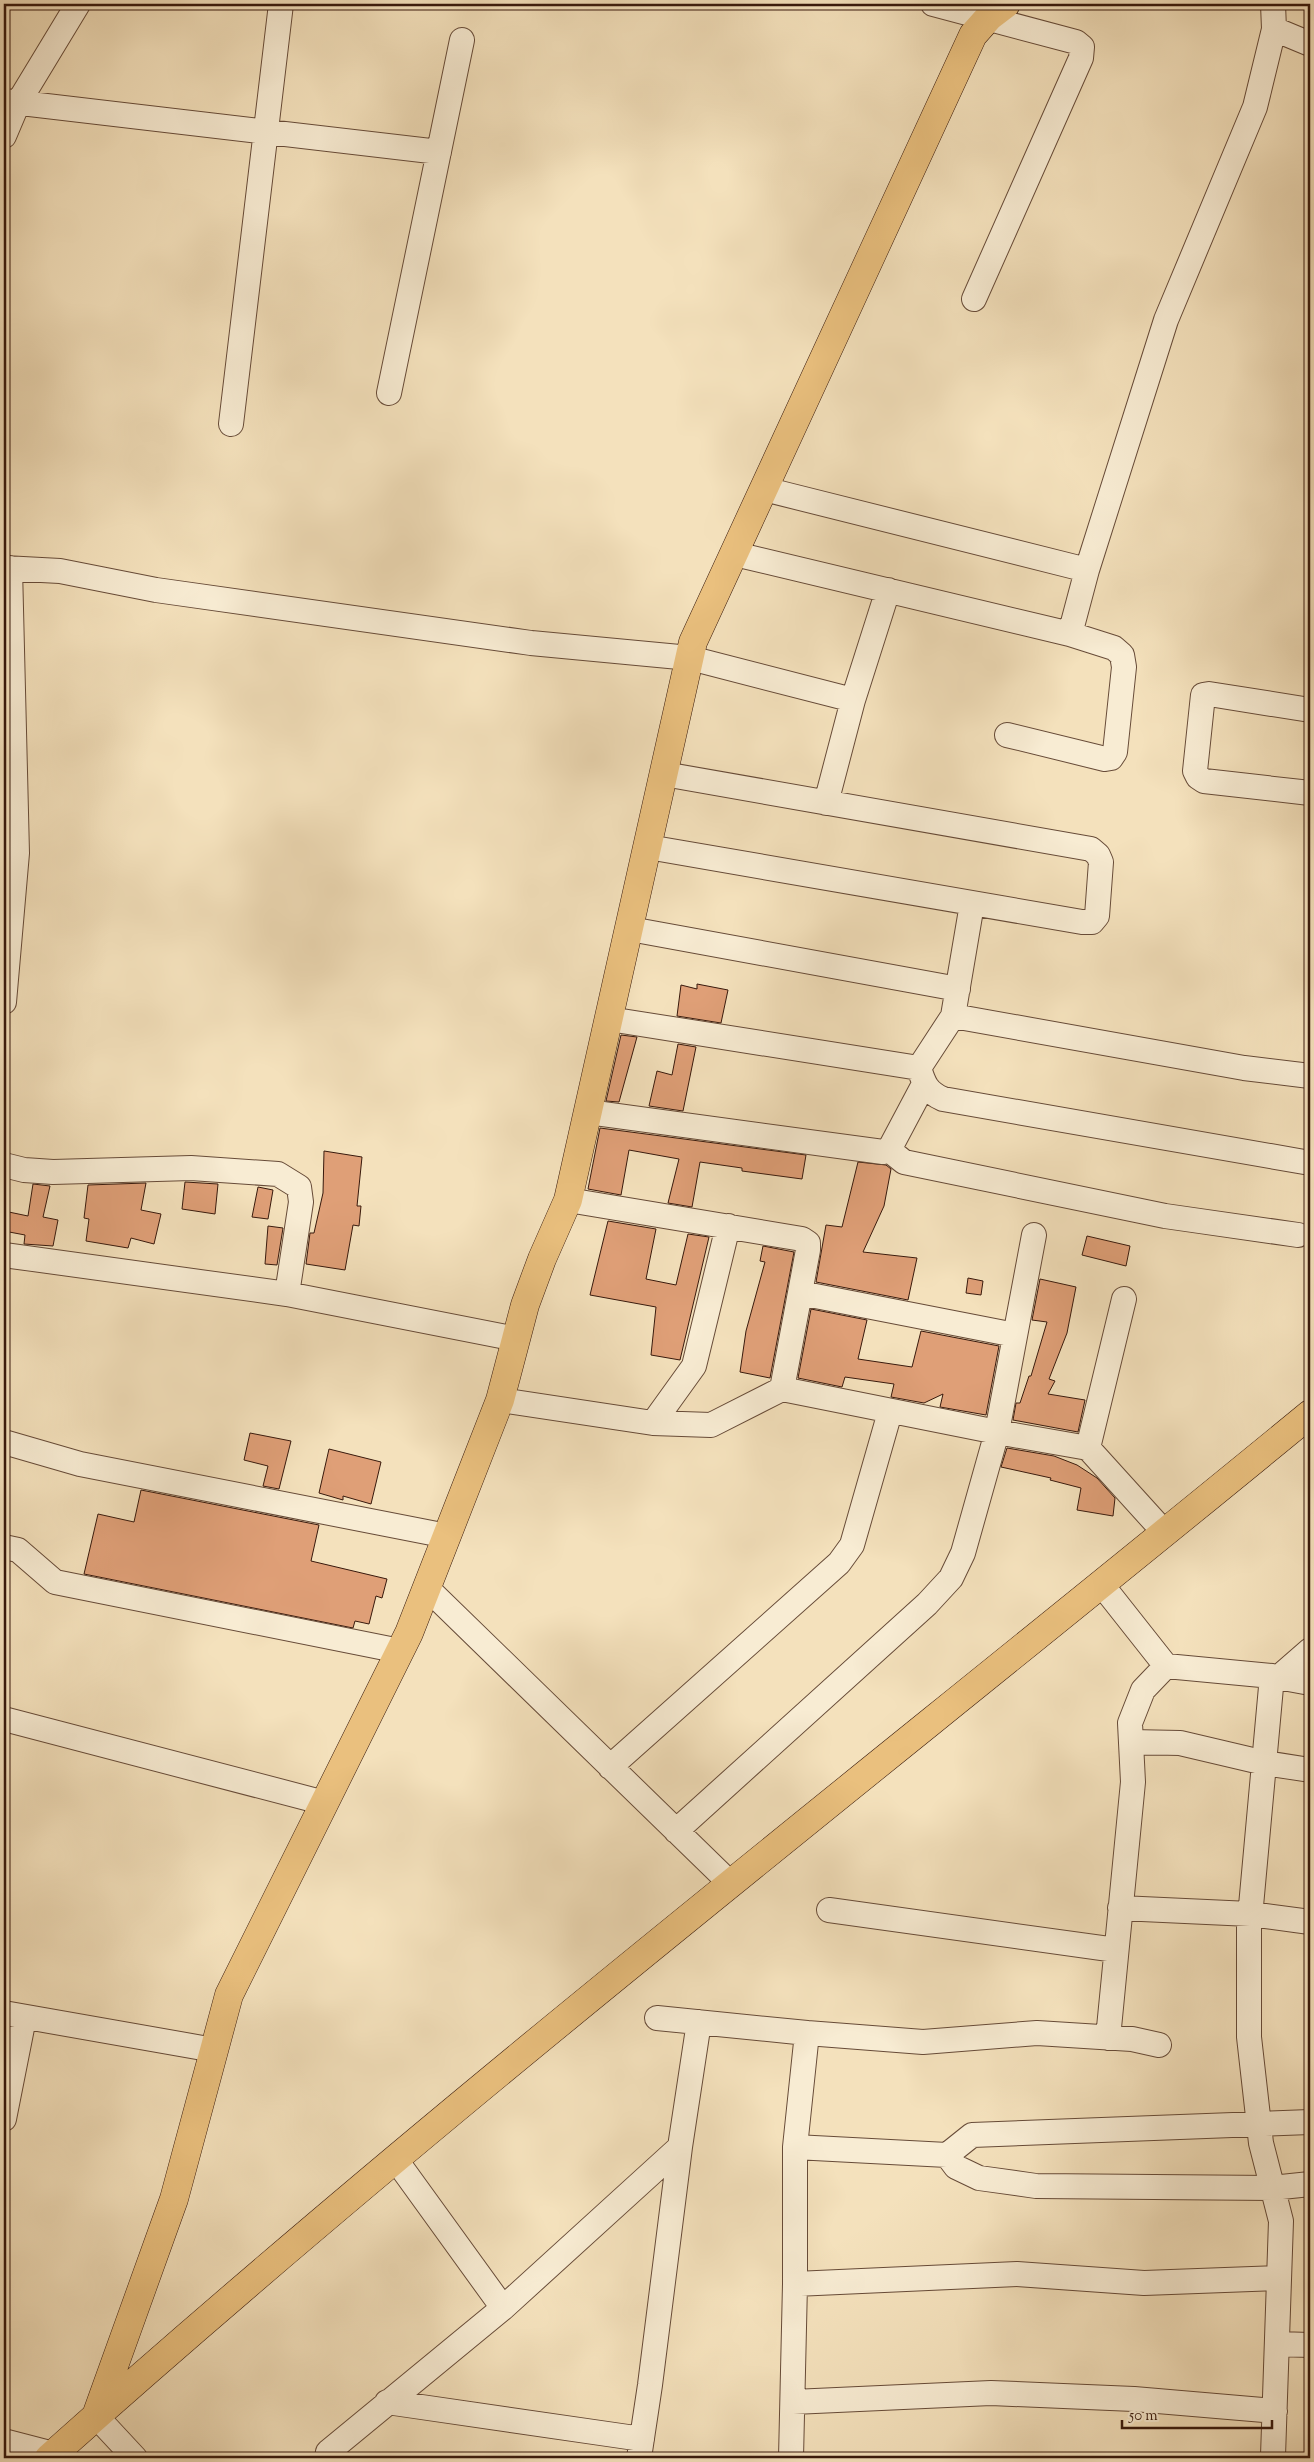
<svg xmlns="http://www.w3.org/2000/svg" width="1314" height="2462" font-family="'Sorts Mill Goudy',serif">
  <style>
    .building { fill: #df9f77; stroke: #38190c }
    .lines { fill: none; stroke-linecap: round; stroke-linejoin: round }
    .minor-casing { stroke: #674b38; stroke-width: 26 }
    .major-casing { stroke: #38190c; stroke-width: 29 }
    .minor { stroke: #f8ecd3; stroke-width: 24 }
    .major { stroke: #eac07e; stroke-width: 28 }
  </style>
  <rect width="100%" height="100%" fill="#f4e1bc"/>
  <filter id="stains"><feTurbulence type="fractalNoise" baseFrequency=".004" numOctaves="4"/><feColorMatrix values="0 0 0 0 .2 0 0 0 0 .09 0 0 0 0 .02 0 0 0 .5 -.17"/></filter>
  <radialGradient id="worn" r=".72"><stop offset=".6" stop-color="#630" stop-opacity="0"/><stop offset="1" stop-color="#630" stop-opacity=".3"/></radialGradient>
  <!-- building -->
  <path class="building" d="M697,984L728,990L721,1023L677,1016L681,985L697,989Z
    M621,1035L637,1037L619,1102L606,1101Z
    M678,1044L696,1047L683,1111L649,1106L657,1071L672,1075Z
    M600,1128L806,1155L802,1179L742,1171V1168L700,1162L692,1207L668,1203L679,1159L629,1150L621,1195L588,1189Z
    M324,1151L362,1157L357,1206H361L359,1226L353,1225L345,1270L306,1264L310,1233H314L323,1193Z
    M858,1162L886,1165L891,1169L884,1206L863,1252L917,1258L908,1300L816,1282L826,1225L842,1227Z
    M185,1182L218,1184L215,1214L182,1209Z
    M146,1183L141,1210L161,1214L154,1244L131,1238L128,1248L86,1241L89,1219L84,1218L88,1185Z
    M33,1184L50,1186L43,1217L58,1220L53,1246L24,1244L25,1235L4,1231V1211L28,1216Z
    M258,1187L273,1190L268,1219L252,1217Z
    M608,1221L656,1229L646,1279L676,1285L688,1234L709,1237L680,1360L651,1355L656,1307L590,1295Z
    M268,1226L283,1228L277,1265L265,1264Z
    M1087,1236L1130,1246L1126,1266L1082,1255Z
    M763,1246L794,1252L770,1378L740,1372L746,1331L765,1262L760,1261Z
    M968,1278L983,1281L981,1295L966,1293Z
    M1040,1279L1076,1287L1067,1333L1049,1379L1055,1381L1048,1394L1085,1400L1078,1432L1013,1420L1016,1403H1020L1029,1376H1031L1047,1322L1032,1320Z
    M811,1309L867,1320L858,1359L912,1367L921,1331L999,1346L986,1415L940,1407L943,1394L924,1403L891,1397L894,1384L845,1377L842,1387L798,1378Z
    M250,1433L291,1441L279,1489L263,1486L268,1466L244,1460Z
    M1007,1448L1054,1456L1077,1465L1097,1478L1115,1498L1113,1516L1077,1510L1081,1488L1050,1480L1051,1478L1001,1467Z
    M329,1449L381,1462L371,1504L343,1496V1500L319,1493Z
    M141,1490L319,1525L311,1561L387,1579L382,1598L376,1596L369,1624L355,1621L353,1628L84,1574L98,1514L134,1522Z"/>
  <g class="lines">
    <!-- minor casing -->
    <g class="minor-casing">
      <path id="minor" d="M933,4L1076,42L1082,47L1081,58L974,299
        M1274,29L1310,44
        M4,101L439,152
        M4,136L18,103L78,4
        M389,393L462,40
        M231,424L281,4
        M764,489L1087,570
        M735,554L1070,634L1114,648L1122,655L1124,667L1115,752L1111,758L1105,759L1007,735
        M4,568L60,571L156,590L531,643L690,658L853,700
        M1070,634L1087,570L1166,320L1255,107L1274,29L1273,4
        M1310,710L1209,694L1203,695L1195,771L1198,777L1204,781L1310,793
        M826,803L853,700L888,590
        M648,847L1082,922H1092L1097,916L1101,862L1098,855L1091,849L664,774
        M630,929L958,989
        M4,1002L17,853L10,568
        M953,1016L1244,1068L1310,1076
        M609,1019L919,1068L953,1016L972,904
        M919,1068C924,1084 927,1092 943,1099L1310,1163
        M588,1112L883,1152L889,1150L924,1084
        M889,1150L904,1162L1165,1216L1298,1235
        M4,1165L24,1170L53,1172L191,1168L278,1174L299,1187L301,1202L287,1294
        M568,1200L802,1239L808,1243V1250L782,1389L997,1432L1088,1448L1165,1533
        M4,1255L287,1294L516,1339
        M800,1293L1015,1335
        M500,1400L653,1423L694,1366L728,1226
        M653,1423L711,1425L782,1389
        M4,1442L80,1464L447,1536
        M1088,1448L1124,1299
        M4,1547L18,1550L55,1582L400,1651
        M1102,1585L1166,1666L1272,1676L1310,1683
        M427,1588L730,1883
        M1272,1676L1249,1928V2037L1261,2143L1281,2221L1273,2456
        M1279,1677L1310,1650
        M4,1719L325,1803
        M1131,1742L1180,1743L1265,1763L1310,1770
        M610,1767L839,1563L852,1545L890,1412
        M676,1831L927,1604L951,1578L963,1553L997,1432L1034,1235
        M1120,1908L1250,1914L1310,1922
        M829,1910L1116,1950
        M4,2013L214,2050
        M657,2018L807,2033L795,2147V2284L1017,2274L1144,2283L1279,2278
        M807,2033L923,2042L1037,2033L1132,2039L1159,2045
        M1108,2038L1133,1782L1130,1723L1143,1690L1166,1666
        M4,2119L24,2018
        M795,2147L947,2155L972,2135L1310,2122
        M947,2155L956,2167L979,2178L1036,2186L1272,2188L1310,2184
        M396,2160L503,2308L680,2147L699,2022
        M1277,2344L1310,2345
        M387,2402L642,2439
        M793,2402L991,2393L1134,2399L1275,2411
        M96,2416L135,2458
        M4,2441L54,2454
        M327,2458L328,2452L503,2308
        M639,2458L650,2385L680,2147
        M791,2458L795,2284"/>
    </g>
    <!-- major casing -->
    <g class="major-casing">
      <path id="major" d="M96,2416L174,2199L229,1995L409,1633L500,1400L525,1305L542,1259L568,1200L693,642L973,35L989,17L1006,4
        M49,2458C456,2094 889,1760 1310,1414"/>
    </g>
    <!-- minor -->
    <use href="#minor" class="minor"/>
    <!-- major -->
    <use href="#major" class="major"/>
  </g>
  <!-- margin -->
  <rect width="1314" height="2462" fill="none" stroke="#f4e1bc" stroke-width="20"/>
  <rect x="5" y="5" width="1304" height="2452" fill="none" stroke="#38190c" stroke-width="2.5"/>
  <rect x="10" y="10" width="1294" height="2442" fill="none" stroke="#38190c"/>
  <!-- scale -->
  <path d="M1122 2420v8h150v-8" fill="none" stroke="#38190c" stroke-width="2.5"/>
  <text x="1129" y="2420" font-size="15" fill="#38190c" stroke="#f8ecd3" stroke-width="4" paint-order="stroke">50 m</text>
  <rect width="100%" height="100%" filter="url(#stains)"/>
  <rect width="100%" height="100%" fill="url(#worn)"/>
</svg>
